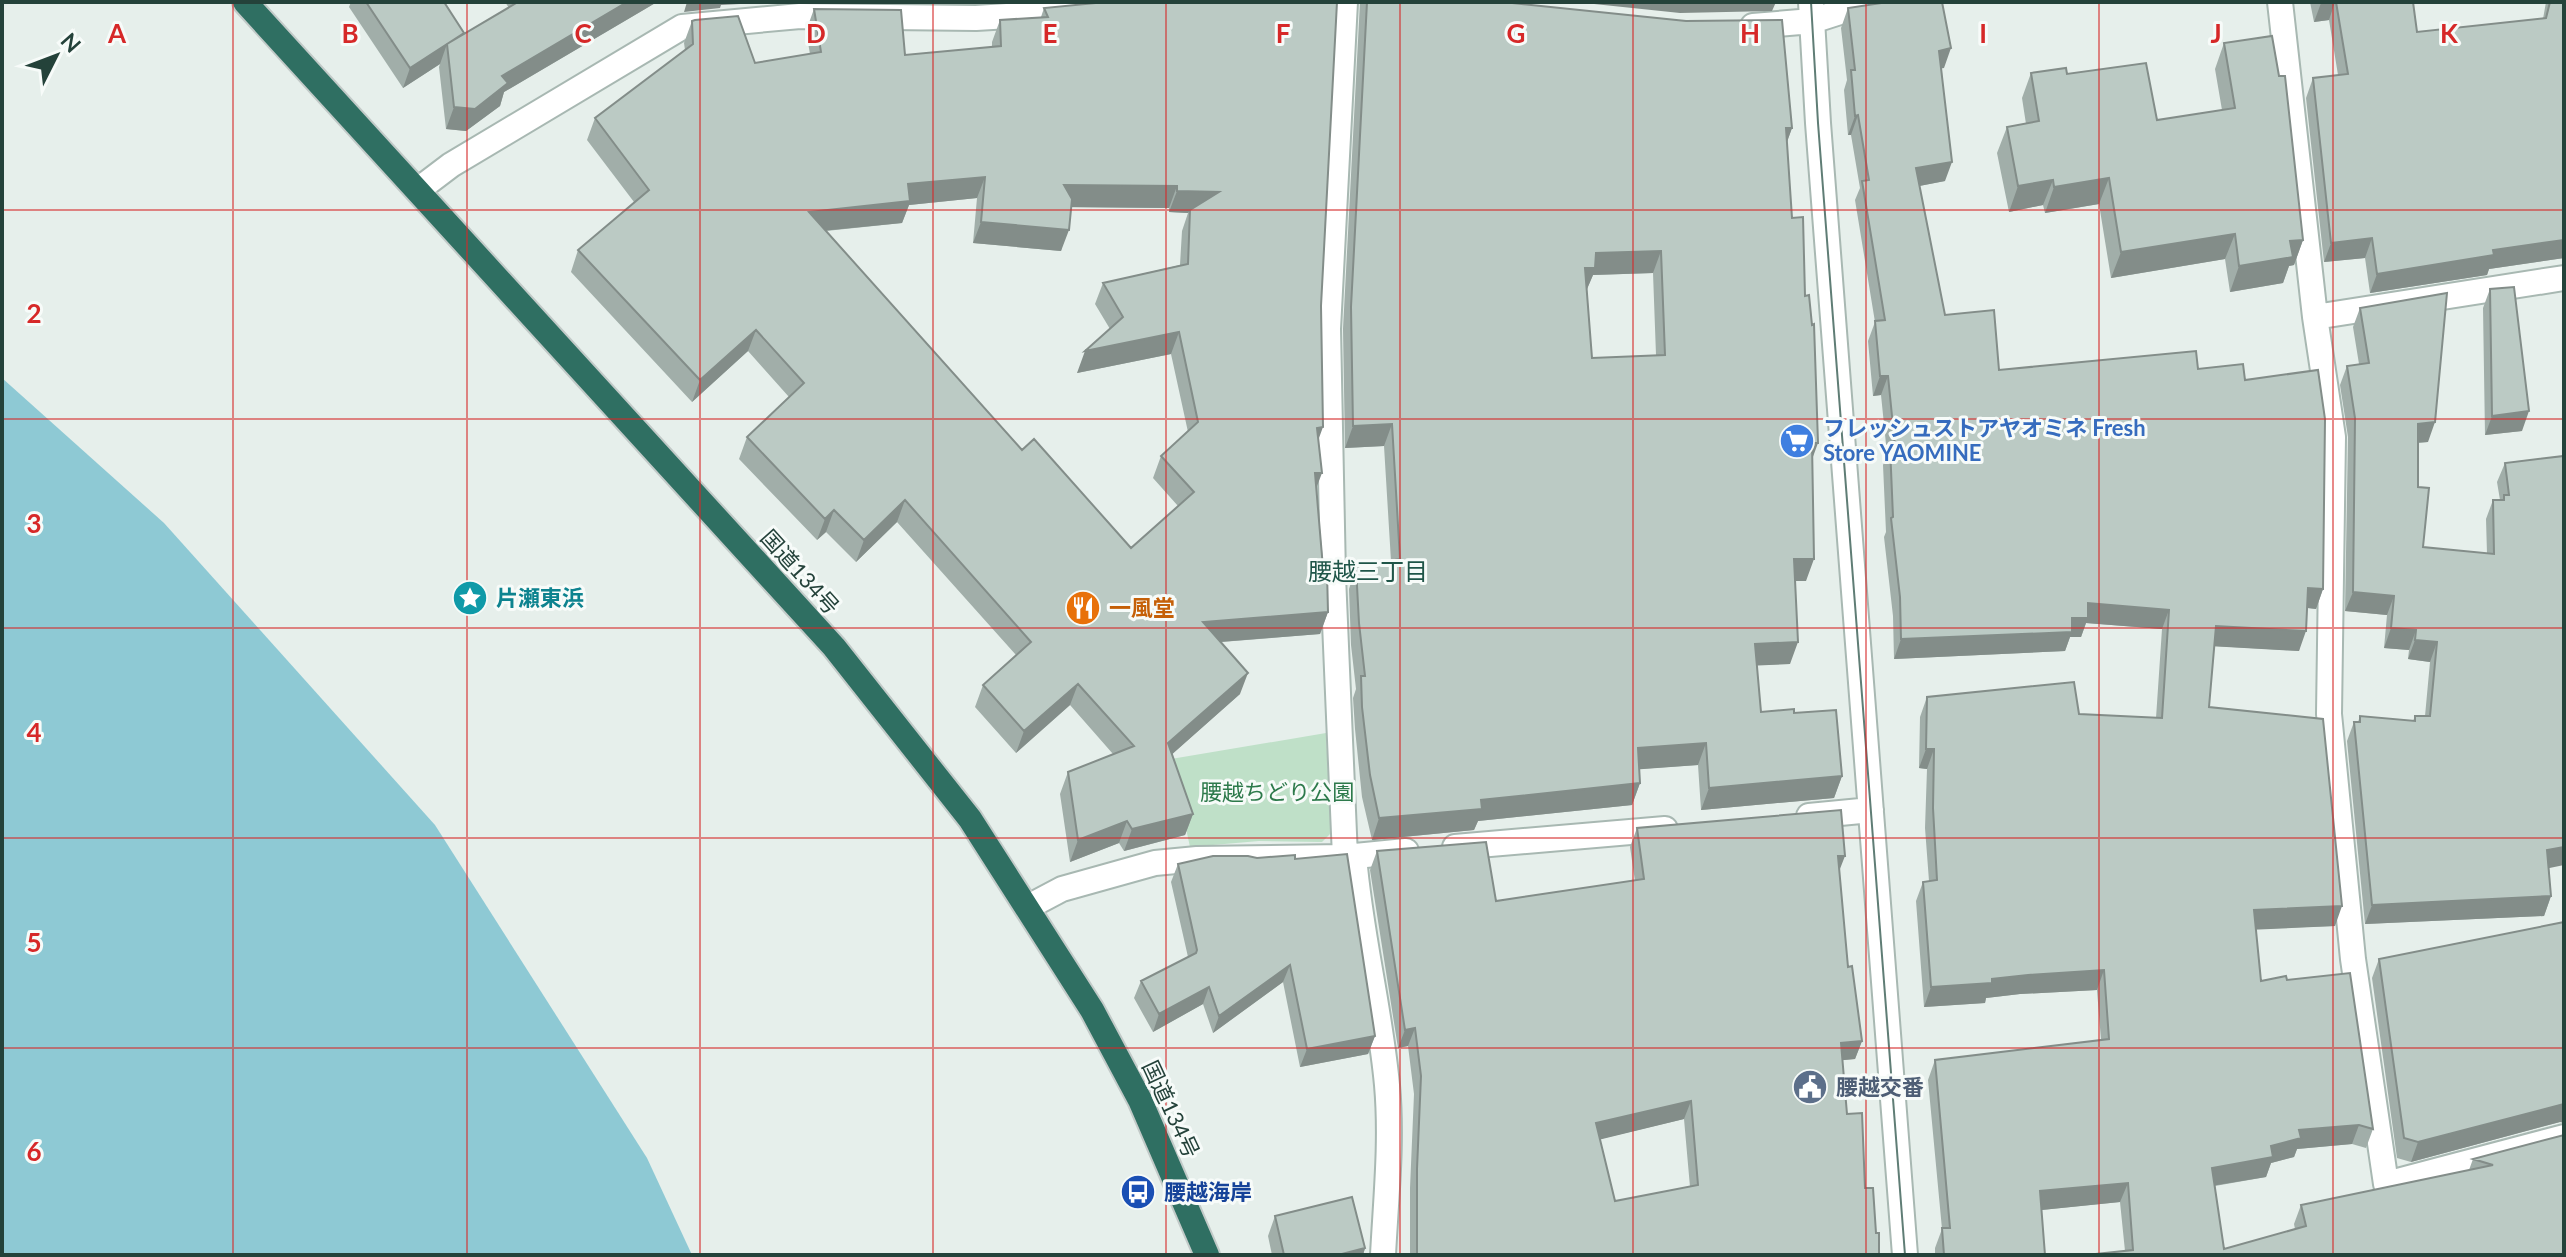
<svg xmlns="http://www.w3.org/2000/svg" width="2566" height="1257" font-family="Lato,'Noto Sans JP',sans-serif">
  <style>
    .green { fill: #bfe0c8 }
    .water { fill: #8ec9d4 }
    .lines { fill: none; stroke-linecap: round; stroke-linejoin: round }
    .minor-casing { stroke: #a8b8b2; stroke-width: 28 }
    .highway-casing { stroke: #c2cac8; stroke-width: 28 }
    .minor { stroke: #fff; stroke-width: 24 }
    .highway { stroke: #2f6f62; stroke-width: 24 }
    .tram { stroke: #5f7d75; stroke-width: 2 }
    .wall { fill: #a1aea9; fill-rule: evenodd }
    .shaded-wall { fill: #838d89 }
    .building { fill: #bbcac4; stroke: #838d89; stroke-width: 2; fill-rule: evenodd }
    .grid { fill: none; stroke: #d62828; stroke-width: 2; stroke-opacity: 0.55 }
    .labels { text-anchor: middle; stroke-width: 6; stroke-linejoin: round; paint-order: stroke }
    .shop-label { font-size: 22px; font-weight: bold; fill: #366cbe; stroke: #f7fbf9; text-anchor: start }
    .street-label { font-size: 22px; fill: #24423a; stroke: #f7fbf9 }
    .culture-label { font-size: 22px; font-weight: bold; fill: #0d838f; stroke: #f7fbf9; text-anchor: start }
    .food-label { font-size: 22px; font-weight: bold; fill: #c56008; stroke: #f7fbf9; text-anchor: start }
    .park-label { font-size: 22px; fill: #2d7a4b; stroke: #f7fbf9 }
    .service-label { font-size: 22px; font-weight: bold; fill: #4e5e75; stroke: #f7fbf9; text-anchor: start }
    .transit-label { font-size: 22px; font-weight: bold; fill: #164399; stroke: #f7fbf9; text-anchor: start }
    .neighbourhood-label { font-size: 24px; fill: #1f5548; stroke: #f7fbf9 }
    .grid-label { font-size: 26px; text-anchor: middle; font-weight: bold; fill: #d62828; stroke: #f7fbf9; stroke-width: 6; stroke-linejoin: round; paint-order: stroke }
  </style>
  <rect width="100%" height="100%" fill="#e6efeb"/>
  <!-- green -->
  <path class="green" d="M1326,733L1331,833L1322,842L1259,841L1190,847L1171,759Z"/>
  <!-- water -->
  <path class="water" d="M2,378L164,523L435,825L647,1158L692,1255H2Z"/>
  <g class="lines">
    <!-- minor casing -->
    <g class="minor-casing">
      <path id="minor" d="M1811,2L1818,123L1905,1255
        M2280,2L2315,317L2333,437L2329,714L2353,959L2386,1184L2564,1137
        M1753,26L1812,21L1843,11L1910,2
        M418,190L451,165L682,27L800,16L976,18L1072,12
        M2315,317L2564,278
        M1809,816L1871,810
        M1455,847L1665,829
        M1354,856C1360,933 1380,1008 1387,1085C1392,1141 1386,1198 1383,1255
        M1345,857L1333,576L1328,329L1345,2
        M1028,907L1062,889L1155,863L1197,859L1345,857L1406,851"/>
    </g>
    <!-- highway casing -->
    <g class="highway-casing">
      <path id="highway" d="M245,2L834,647L970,819L1092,1010L1140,1100L1207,1255"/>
    </g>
    <!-- minor -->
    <use href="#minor" class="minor"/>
    <!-- highway -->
    <use href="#highway" class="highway"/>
    <!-- tram -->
    <path class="tram" d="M1811,2L1818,123L1905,1255"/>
  </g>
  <!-- wall -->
  <path class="wall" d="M351,2H444L464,34L509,8L505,2H657L504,92L500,106L466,131L446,129L439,67L440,64L403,88L349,7Z
    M1360,2H1503L1792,128L1787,142L1792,218L1805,296L1812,461L1806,581H1795L1790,664L1757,665L1761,712L1794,713L1842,776L1834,798L1701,810L1698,765L1639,769L1640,783L1632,805L1478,821L1474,830L1372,840L1362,797L1355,729L1353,698L1356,689L1351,645L1349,589L1356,567L1391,561L1384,446L1345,448L1343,329ZM1653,273L1656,355L1592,358L1587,289L1593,275Z
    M2310,2H2413L2417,32L2543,19L2546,2H2564V258L2489,269L2487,275L2370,293L2365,258L2324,262L2306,98L2313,78L2338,75L2329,20L2314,22Z
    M1044,8L1321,306L1316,487L1328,612L1320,634L1221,642L1240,694L1172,754L1193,814L1185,835L1124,851L1119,843L1070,862L1060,794L1068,772L1113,754L1070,705L1016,753L975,707L983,685L1016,655L897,522L856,562L826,532L817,540L739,459L747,437L789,397L748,351L692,402L571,272L578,250L634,202L587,140L595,118L685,50L684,43L692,21L755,63L810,54L806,31L814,9L905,55L992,47V42L1000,20L1041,17ZM977,198L973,243L1061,251L1071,207L1169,208V212L1188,213L1182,231L1180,265L1103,283L1095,304L1110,329L1077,373L1171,354L1188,432L1161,456L1153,478L1178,506L1131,548L1022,450L826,231L902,223L909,205Z
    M1848,8L1944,68H1942L1945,181L1919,186L1945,315L1999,370L2198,369L2245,380L2323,589L2316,609L2307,608L2299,651L2214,646L2209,707L2335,926L2256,929L2261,981L2287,980L2373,1129L2366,1148L2352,1144L2297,1149L2294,1157L2271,1163L2266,1177L2215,1186L2224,1249L2295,1229L2294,1224L2301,1205L2469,1170L2473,1159L2564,1135V1255L2125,1251L2120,1202L2041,1210L2045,1255H1935V1248L1942,1229L1928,1080L1935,1060L2101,1040L2097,990L2020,994L1986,998L1985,1003L1924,1007L1916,901L1923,882L1929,881L1925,828L1927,769L1919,768L1920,717L1927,697L2079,714L2156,718L2162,629L2086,623L2081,637H2070L2065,651L1894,659L1893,616L1884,537L1886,532L1883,465L1887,454L1881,395L1873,396L1868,341L1875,322L1855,200L1860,188L1851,135H1848L1844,90L1847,80L1841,28Z
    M2224,43L2303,240L2294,265L2289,266L2283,283L2230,292L2225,259L2111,278L2099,204L2045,213L2043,205L2009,212L1997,153L2007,127L2026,124L2022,98L2031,73L2067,74L2157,120L2222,110L2215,69Z
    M2490,289L2522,431L2485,435L2483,308Z
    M2360,308L2428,442L2418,443V487L2423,547L2487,554L2486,519L2493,500H2500L2497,482L2505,463L2564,456L2549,868L2551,896L2544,916L2365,924L2347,741L2354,722H2358L2360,716L2413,721L2415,716H2425L2430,662L2408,659L2409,650L2384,648L2387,615L2345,611L2348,437L2340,385L2347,366L2359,364L2353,327Z
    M1637,828L1839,871L1848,967L1862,1041L1855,1059L1842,1060L1847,1114L1865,1188L1879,1255H1410V1188L1414,1094L1408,1046L1398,1048L1370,870L1377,851L1496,901L1635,881L1630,847ZM1684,1119L1690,1187L1615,1201L1600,1139Z
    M1257,858L1295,859L1375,1036L1368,1054L1300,1067L1283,982L1213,1033L1203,1004L1153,1032L1134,998L1141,981L1188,957L1171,882L1178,864Z
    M2379,959L2560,1122L2411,1162L2397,1158L2372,978Z
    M1275,1216L1365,1248L1363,1255H1272L1268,1236Z"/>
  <!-- shaded-wall -->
  <path class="shaded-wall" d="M627,2H657L504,92L500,106L466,131L446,129L454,107L502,76Z
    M687,2H778L721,5L720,8L684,12Z
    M1575,2H1776L1772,11L1680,13Z
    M2326,2H2335L2329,20L2314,22L2321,3Z
    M447,44L440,64L403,88L410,68Z
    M1951,48L1944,68L1932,70L1939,51Z
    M1858,115L1851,135H1848L1855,116Z
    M1786,128H1792L1784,150Z
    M1952,162L1945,181L1909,188L1916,168Z
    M985,177L977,198L909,205L902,223L801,233L809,212L908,184Z
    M2109,178L2099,204L2045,213L2054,187Z
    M2053,180L2043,205L2009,212L2018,186Z
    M1064,185L1177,186L1169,208L1056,207Z
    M1177,191L1219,192L1190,210L1188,213L1169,212Z
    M981,222L1069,230L1061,251L973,243Z
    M2235,234L2225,259L2111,278L2121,252Z
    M2372,238L2365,258L2324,262L2331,243Z
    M2303,240L2294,265L2289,266L2283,283L2230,292L2239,266L2290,241Z
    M2564,240V258L2489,269L2487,275L2370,293L2377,274L2493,250Z
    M1661,251L1653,273L1593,275L1587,289L1585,268L1596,253Z
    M756,330L748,351L692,402L700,380Z
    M1179,332L1171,354L1077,373L1085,351Z
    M1880,376H1888L1881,395L1873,396Z
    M2529,411L2522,431L2485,435L2492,416Z
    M2435,422L2428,442L2411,443L2418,424Z
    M1392,424L1384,446L1345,448L1353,426Z
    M1323,427L1315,449L1317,428Z
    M1812,443H1818L1810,465Z
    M1315,473H1322L1314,494Z
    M905,500L897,522L856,562L864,540Z
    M834,510L826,532L817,540L825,519Z
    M1794,559H1814L1806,581H1786Z
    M2308,588L2323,589L2316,609L2301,607Z
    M2353,592L2394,596L2387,615L2345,611Z
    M2088,603L2169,610L2162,629L2086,623L2081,637H2070L2065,651L1894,659L1901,639L2072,618Z
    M1328,612L1320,634L1195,644L1203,622Z
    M2216,626L2306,631L2299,651L2209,646Z
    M2391,628L2416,630L2409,650L2384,648Z
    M2415,640L2437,642L2430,662L2408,659Z
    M1798,642L1790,664L1747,666L1755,644Z
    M1248,673L1240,694L1160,765L1168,743Z
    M1078,684L1070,705L1016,753L1024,731Z
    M1706,743L1698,765L1630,770L1638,748Z
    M1926,749H1934L1927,769L1919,768Z
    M1842,776L1834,798L1701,810L1709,788Z
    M1640,783L1632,805L1478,821L1474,830L1372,840L1379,818L1481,800Z
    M1193,814L1185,835L1124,851L1132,829Z
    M1127,821L1119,843L1070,862L1078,840Z
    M2564,847V865L2540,870L2547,850Z
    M1838,856H1845L1838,874Z
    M2551,896L2544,916L2365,924L2372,905Z
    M2342,906L2335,926L2247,930L2254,910Z
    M1290,965L1283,982L1213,1033L1219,1016Z
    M2104,970L2097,990L2020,994L1986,998L1985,1003L1924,1007L1931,987L2028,975Z
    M1209,987L1203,1004L1153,1032L1159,1014Z
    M1415,1028L1408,1046L1398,1048L1405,1030Z
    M1375,1036L1368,1054L1300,1067L1307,1049Z
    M1862,1041L1855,1059L1834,1061L1841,1043Z
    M1691,1101L1684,1119L1590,1142L1596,1123Z
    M2564,1104V1123L2560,1122L2411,1162L2418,1142Z
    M2359,1125L2352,1144L2297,1149L2294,1157L2271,1163L2266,1177L2205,1187L2212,1168L2271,1146L2299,1130Z
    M2128,1183L2120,1202L2032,1211L2040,1191Z
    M1365,1248L1363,1255H1338Z"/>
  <!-- building -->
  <path class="building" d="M366,2H444L464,33L410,68Z
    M518,2H627L502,76L508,83L475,109L454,107L447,44Z
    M1106,2H1337L1321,306L1323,427L1317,428L1322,473H1315L1323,568L1327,571L1328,612L1203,622L1248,673L1168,743L1193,814L1132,829L1127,821L1078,840L1068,772L1134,746L1078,684L1024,731L983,685L1031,642L905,500L864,540L834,510L825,519L747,437L804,383L756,330L700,380L578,250L649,190L595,118L693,44L692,21L695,20L738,16L755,63L821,52L814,9L901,10L905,55L1001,46L1000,20L1048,17L1044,8ZM985,177L981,222L1069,230L1072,199L1064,185L1177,186V191L1219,192L1190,210L1188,264L1103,283L1123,317L1085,351L1179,332L1198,422L1161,456L1194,492L1131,548L1034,439L1022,450L809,212L910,201L908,184Z
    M1367,2H1503L1686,21L1782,20L1792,128H1786L1792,218L1803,217L1805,296L1809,295L1812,325L1814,324L1818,443H1812L1814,559H1794L1798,642L1755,644L1761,712L1794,709V713L1836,710L1842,776L1709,788L1706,743L1638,748L1640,783L1481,800L1482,809L1379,818L1370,775L1362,707L1361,676H1365L1359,623L1356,567L1400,559L1392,424L1353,426L1351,307ZM1661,251L1665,355L1592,358L1585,268H1595L1596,253Z
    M1888,2H1942L1951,48L1939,51L1952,162L1916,168L1945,315L1994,310L1999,370L2196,351L2198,369L2243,364L2245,380L2318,370L2325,419L2323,589L2308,588L2306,631L2216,626L2209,707L2323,719L2342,906L2254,910L2261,981L2286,976L2287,980L2350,973L2373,1129L2359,1125L2299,1130L2301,1138L2271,1146L2273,1157L2212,1168L2224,1249L2306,1226L2301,1205L2493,1165L2473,1159L2564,1135V1255H2086L2133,1250L2128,1183L2040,1191L2045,1255H1944L1942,1228H1950L1935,1060L2109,1039L2104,970L2028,975L1992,979V983L1931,987L1923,882L1937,880L1933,808L1934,749H1926L1927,697L2074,682L2079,714L2162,718L2169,610L2088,603V618H2072V632L1901,639L1900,597L1891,518L1893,517L1890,446H1895L1888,376H1880L1875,321L1885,320L1862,181L1869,180L1858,115L1855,116L1851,70H1855L1848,8Z
    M2336,2H2413L2417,32L2546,18L2550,2H2564V240L2493,250L2494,255L2377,274L2372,238L2331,243L2313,78L2348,74Z
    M2272,36L2279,76H2285L2303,240L2290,241L2293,257L2239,266L2235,234L2121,252L2109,178L2054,187L2053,180L2018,186L2007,127L2039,121L2031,73L2066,68L2067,74L2146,63L2157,120L2235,108L2224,43Z
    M2514,287L2529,411L2492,416L2490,289Z
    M2447,293L2435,422L2418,424V487L2429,488L2423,547L2494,554L2493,500H2504V495H2509L2505,463L2564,456V847L2547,850L2551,896L2372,905L2354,722H2360V716L2415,721V716H2430L2437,642L2415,640L2416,630L2391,628L2394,596L2353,592L2355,418L2347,366L2369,363L2360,308Z
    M1841,810L1845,856H1838L1848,967L1852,966L1862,1041L1841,1043L1847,1114L1862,1113L1865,1188H1873L1876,1233H1879V1255H1417V1169L1421,1076L1415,1028L1405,1030L1377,851L1486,842L1496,901L1644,879L1637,828ZM1691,1101L1698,1185L1615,1201L1596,1123Z
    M1347,854L1375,1036L1307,1049L1290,965L1219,1016L1209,987L1159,1014L1141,981L1196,953L1197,950L1178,864L1213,856H1248L1257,858L1295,855V859Z
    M2564,922V1104L2418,1142L2404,1138L2379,959Z
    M1352,1197L1365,1248L1338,1255H1284L1275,1216Z"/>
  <!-- grid -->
  <path class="grid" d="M233,2V1255M467,2V1255M700,2V1255M933,2V1255M1166,2V1255M1400,2V1255M1633,2V1255M1866,2V1255M2099,2V1255M2333,2V1255M2,210H2564M2,419H2564M2,628H2564M2,838H2564M2,1048H2564"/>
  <!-- icons -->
  <defs>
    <g id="supermarket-disc" transform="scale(1.8)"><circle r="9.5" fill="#3f7fe0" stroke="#f7fbf9"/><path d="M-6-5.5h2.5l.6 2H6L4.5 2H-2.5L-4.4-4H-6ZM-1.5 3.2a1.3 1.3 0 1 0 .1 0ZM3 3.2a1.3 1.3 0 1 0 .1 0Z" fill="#fff"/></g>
    <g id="sight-disc" transform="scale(1.8)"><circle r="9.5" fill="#0f9aa8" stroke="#f7fbf9"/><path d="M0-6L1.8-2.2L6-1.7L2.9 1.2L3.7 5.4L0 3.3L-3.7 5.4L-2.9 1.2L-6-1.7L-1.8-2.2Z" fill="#fff"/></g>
    <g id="restaurant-disc" transform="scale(1.8)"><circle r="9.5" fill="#e8710a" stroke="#f7fbf9"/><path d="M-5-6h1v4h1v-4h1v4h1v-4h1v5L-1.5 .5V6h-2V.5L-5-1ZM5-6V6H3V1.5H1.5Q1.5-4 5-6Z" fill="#fff"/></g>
    <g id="civic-disc" transform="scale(1.8)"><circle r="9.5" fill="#5c6f8a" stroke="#f7fbf9"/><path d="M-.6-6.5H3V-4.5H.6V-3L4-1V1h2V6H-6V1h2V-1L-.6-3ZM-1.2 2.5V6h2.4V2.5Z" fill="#fff"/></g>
    <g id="bus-disc" transform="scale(1.8)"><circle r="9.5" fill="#1a4fb4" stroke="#f7fbf9"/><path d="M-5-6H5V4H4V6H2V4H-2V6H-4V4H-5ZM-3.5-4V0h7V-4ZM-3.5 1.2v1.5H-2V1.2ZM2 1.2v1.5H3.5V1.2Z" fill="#fff"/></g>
  </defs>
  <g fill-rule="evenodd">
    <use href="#supermarket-disc" x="1797" y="441"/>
    <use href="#sight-disc" x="470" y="598"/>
    <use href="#restaurant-disc" x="1083" y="608"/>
    <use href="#civic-disc" x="1810" y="1087"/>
    <use href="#bus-disc" x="1138" y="1192"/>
  </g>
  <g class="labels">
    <!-- shop labels -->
    <g class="shop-label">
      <text x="1823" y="436">フレッシュストアヤオミネ Fresh<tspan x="1823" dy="25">Store YAOMINE</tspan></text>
    </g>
    <!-- street labels -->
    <g class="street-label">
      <text transform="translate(800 572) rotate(48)" y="8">国道134号</text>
      <text transform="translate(1171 1109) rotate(65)" y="8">国道134号</text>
    </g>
    <!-- culture labels -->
    <g class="culture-label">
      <text x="496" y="606">片瀬東浜</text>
    </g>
    <!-- food labels -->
    <g class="food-label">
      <text x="1109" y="616">一風堂</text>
    </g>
    <!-- park labels -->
    <g class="park-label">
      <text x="1277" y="800">腰越ちどり公園</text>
    </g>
    <!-- service labels -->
    <g class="service-label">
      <text x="1836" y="1095">腰越交番</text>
    </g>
    <!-- transit labels -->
    <g class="transit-label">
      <text x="1164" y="1200">腰越海岸</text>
    </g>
    <!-- neighbourhood labels -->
    <g class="neighbourhood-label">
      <text x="1368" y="580">腰越三丁目</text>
    </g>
  </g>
  <g class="grid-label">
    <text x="117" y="43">A</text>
    <text x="350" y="43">B</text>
    <text x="583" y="43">C</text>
    <text x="816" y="43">D</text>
    <text x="1050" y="43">E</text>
    <text x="1283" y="43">F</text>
    <text x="1516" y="43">G</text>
    <text x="1750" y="43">H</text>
    <text x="1983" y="43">I</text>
    <text x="2216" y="43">J</text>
    <text x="2449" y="43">K</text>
    <text x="34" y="323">2</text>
    <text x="34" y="533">3</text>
    <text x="34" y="742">4</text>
    <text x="34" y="952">5</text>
    <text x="34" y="1161">6</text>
  </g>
  <!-- border -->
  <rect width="2566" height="1257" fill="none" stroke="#24423a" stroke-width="8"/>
  <!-- north arrow -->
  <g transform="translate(56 56) rotate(48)" stroke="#f7fbf9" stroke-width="6" paint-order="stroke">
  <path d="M0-6L14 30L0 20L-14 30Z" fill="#24423a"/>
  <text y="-12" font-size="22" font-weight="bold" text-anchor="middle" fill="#24423a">N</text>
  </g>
</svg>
